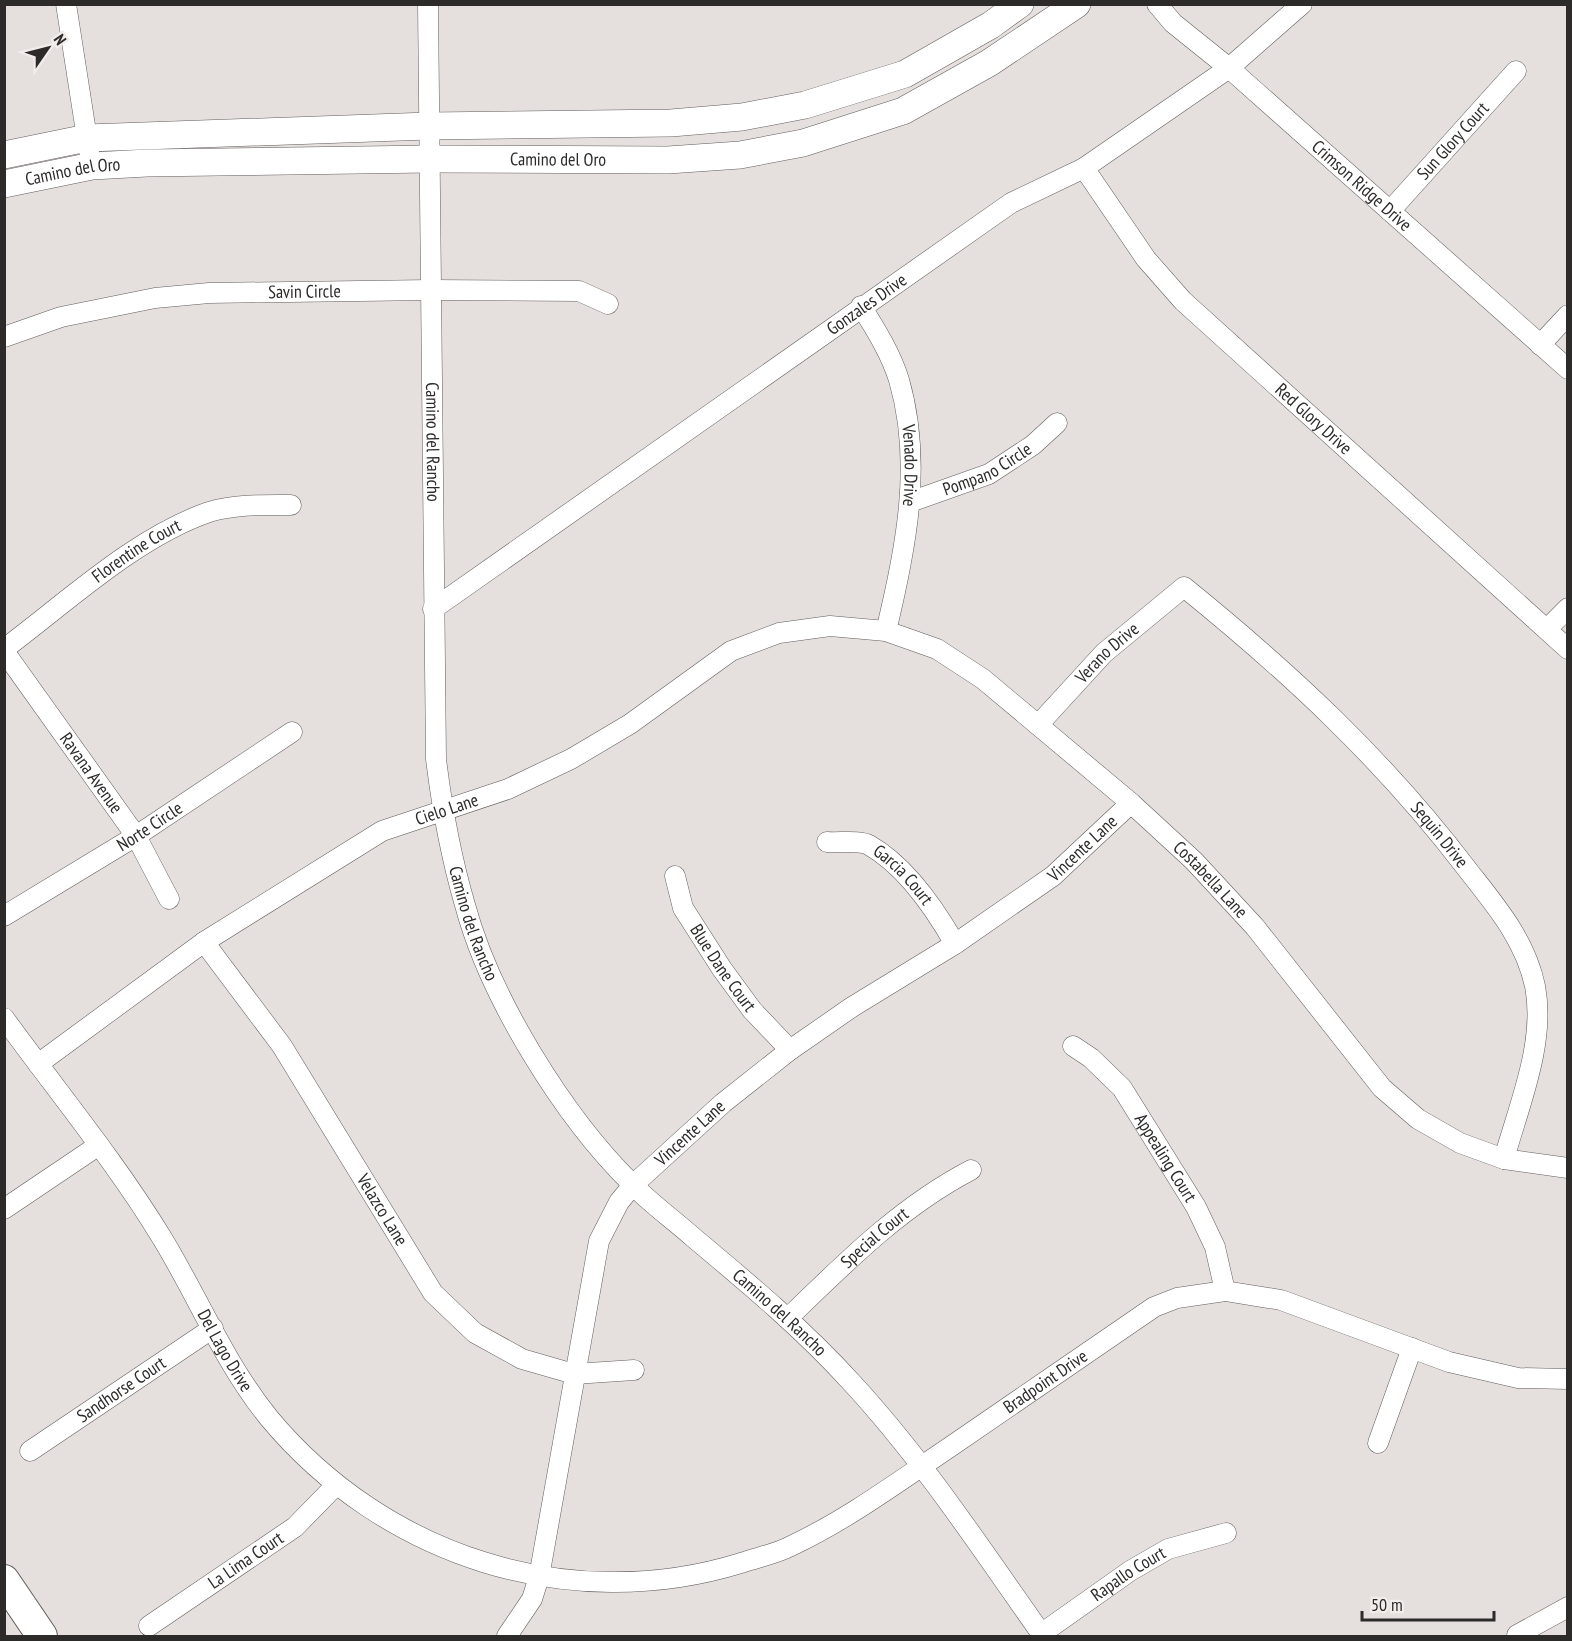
<svg xmlns="http://www.w3.org/2000/svg" width="1572" height="1641" font-family="'PT Sans Narrow',sans-serif">
  <style>
    .lines { fill: none; stroke-linecap: round; stroke-linejoin: round }
    .street-casing { stroke: #615d5b; stroke-width: 21 }
    .secondary-casing { stroke: #615d5b; stroke-width: 28 }
    .primary-casing { stroke: #615d5b; stroke-width: 32 }
    .street { stroke: #fff; stroke-width: 20 }
    .secondary { stroke: #fff; stroke-width: 27 }
    .primary { stroke: #fff; stroke-width: 30 }
    .labels { text-anchor: middle; stroke-width: 4.5; stroke-linejoin: round; paint-order: stroke }
    .street-label { font-size: 18px; fill: #2d2b2a; stroke: #f2edeb }
  </style>
  <rect width="100%" height="100%" fill="#e5e0de"/>
  <g class="lines">
    <!-- street casing -->
    <g class="street-casing">
      <g id="street">
        <path d="M66,4L89,151"/>
        <path id="s1" d="M428,4L436,759C442,808 451,857 465,905C490,998 563,1116 632,1184C651,1204 674,1220 694,1238C749,1284 804,1330 852,1383C924,1461 982,1550 1043,1636"/>
        <path id="s2" d="M1157,4L1173,23L1229,68L1568,369"/>
        <path id="s3" d="M1084,168L1146,259L1183,301L1568,649"/>
        <path id="s4" d="M1390,211L1516,71"/>
        <path id="s5" d="M861,306C876,330 891,354 899,380C923,463 906,549 886,631"/>
        <path id="s6" d="M4,337L61,317L155,298L209,293L430,290L579,291L608,304"/>
        <path d="M1540,345L1568,315"/>
        <path id="s7" d="M910,502L989,474L1033,445L1057,423"/>
        <path id="s8" d="M433,609L1011,203L1084,168L1229,68L1302,4"/>
        <path d="M1548,628L1568,608"/>
        <path id="s9" d="M4,649C67,602 136,537 209,512C235,504 265,505 291,505"/>
        <path id="s10" d="M4,651L136,836L169,899"/>
        <path id="s11" d="M1038,725L1104,653L1184,587C1289,672 1384,760 1467,869C1495,905 1525,939 1535,986C1546,1042 1519,1105 1504,1159"/>
        <path id="s12" d="M827,842C839,843 860,840 869,845C906,866 935,909 955,944"/>
        <path id="s13" d="M675,876L683,908L722,969L752,1010L790,1050"/>
        <path id="s14" d="M4,916L136,836L292,732"/>
        <path id="s15" d="M204,942L282,1046L433,1293L475,1333L522,1359L574,1374L634,1370"/>
        <path id="s16" d="M4,1018C57,1091 115,1161 162,1238C198,1297 225,1364 269,1418C384,1556 569,1616 741,1563C758,1557 776,1554 791,1546C848,1519 898,1482 950,1447C1018,1400 1086,1354 1154,1307L1177,1298L1225,1291L1281,1300L1449,1362L1518,1378L1568,1379"/>
        <path id="s17" d="M1073,1046L1091,1058L1122,1088L1196,1207L1215,1247L1225,1291"/>
        <path id="s18" d="M38,1064L204,942L382,831L508,789L571,759L630,724L731,651L779,633L830,626L886,631L937,649L983,679L1131,803L1194,861L1255,927L1382,1088L1418,1119L1460,1143L1504,1159L1568,1168"/>
        <path d="M4,1209L99,1145"/>
        <path id="s19" d="M788,1318C845,1263 900,1207 971,1170"/>
        <path d="M1378,1443L1412,1348"/>
        <path id="s20" d="M30,1451L213,1328"/>
        <path id="s21" d="M149,1626L295,1527L336,1485"/>
        <path id="s22" d="M1041,1634L1130,1571L1168,1549L1226,1533"/>
        <path id="s23" d="M507,1636L532,1599L539,1577L599,1241L619,1202L633,1185L723,1103L790,1050L852,1007L955,944L1053,876L1131,803"/>
        <path d="M1518,1636L1517,1635L1568,1607"/>
      </g>
    </g>
    <!-- secondary casing -->
    <g class="secondary-casing">
      <g id="secondary">
        <path d="M4,155L87,138L429,126L671,123L742,117L805,105L905,74L991,25L1020,4"/>
        <path id="s24" d="M4,184L92,166L147,163L430,159L668,160L740,155L803,143L903,111L989,63L1077,4"/>
      </g>
    </g>
    <!-- primary casing -->
    <g class="primary-casing">
      <path id="primary" d="M4,1580L42,1636"/>
    </g>
    <!-- street -->
    <use href="#street" class="street"/>
    <!-- secondary -->
    <use href="#secondary" class="secondary"/>
    <!-- primary -->
    <use href="#primary" class="primary"/>
  </g>
  <g class="labels">
    <!-- street labels -->
    <g class="street-label">
      <text dy="6" stroke="none"><textPath href="#s4" startOffset="94">Sun Glory Court</textPath></text>
      <text dy="6" stroke="none"><textPath href="#s24" startOffset="556">Camino del Oro</textPath></text>
      <text dy="6" stroke="none"><textPath href="#s24" startOffset="70">Camino del Oro</textPath></text>
      <text dy="6" stroke="none"><textPath href="#s2" startOffset="274">Crimson Ridge Drive</textPath></text>
      <text dy="6" stroke="none"><textPath href="#s6" startOffset="306">Savin Circle</textPath></text>
      <text dy="6" stroke="none"><textPath href="#s8" startOffset="530">Gonzales Drive</textPath></text>
      <text dy="6" stroke="none"><textPath href="#s3" startOffset="342">Red Glory Drive</textPath></text>
      <text dy="6" stroke="none"><textPath href="#s1" startOffset="438">Camino del Rancho</textPath></text>
      <text dy="6" stroke="none"><textPath href="#s5" startOffset="170">Venado Drive</textPath></text>
      <text dy="6" stroke="none"><textPath href="#s7" startOffset="84">Pompano Circle</textPath></text>
      <text dy="6" stroke="none"><textPath href="#s9" startOffset="165">Florentine Court</textPath></text>
      <text dy="6" stroke="none"><textPath href="#s11" startOffset="100">Verano Drive</textPath></text>
      <text dy="6" stroke="none"><textPath href="#s10" startOffset="150">Ravana Avenue</textPath></text>
      <text dy="6" stroke="none"><textPath href="#s18" startOffset="484">Cielo Lane</textPath></text>
      <text dy="6" stroke="none"><textPath href="#s14" startOffset="171">Norte Circle</textPath></text>
      <text dy="6" stroke="none"><textPath href="#s11" startOffset="558">Sequin Drive</textPath></text>
      <text dy="6" stroke="none"><textPath href="#s23" startOffset="1038">Vincente Lane</textPath></text>
      <text dy="6" stroke="none"><textPath href="#s12" startOffset="88">Garcia Court</textPath></text>
      <text dy="6" stroke="none"><textPath href="#s18" startOffset="1383">Costabella Lane</textPath></text>
      <text dy="6" stroke="none"><textPath href="#s1" startOffset="924">Camino del Rancho</textPath></text>
      <text dy="6" stroke="none"><textPath href="#s13" startOffset="105">Blue Dane Court</textPath></text>
      <text dy="6" stroke="none"><textPath href="#s23" startOffset="552">Vincente Lane</textPath></text>
      <text dy="6" stroke="none"><textPath href="#s17" startOffset="147">Appealing Court</textPath></text>
      <text dy="6" stroke="none"><textPath href="#s15" startOffset="322">Velazco Lane</textPath></text>
      <text dy="6" stroke="none"><textPath href="#s19" startOffset="118">Special Court</textPath></text>
      <text dy="6" stroke="none"><textPath href="#s1" startOffset="1428">Camino del Rancho</textPath></text>
      <text dy="6" stroke="none"><textPath href="#s16" startOffset="400">Del Lago Drive</textPath></text>
      <text dy="6" stroke="none"><textPath href="#s16" startOffset="1360">Bradpoint Drive</textPath></text>
      <text dy="6" stroke="none"><textPath href="#s20" startOffset="110">Sandhorse Court</textPath></text>
      <text dy="6" stroke="none"><textPath href="#s21" startOffset="117">La Lima Court</textPath></text>
      <text dy="6" stroke="none"><textPath href="#s22" startOffset="106">Rapallo Court</textPath></text>
    </g>
  </g>
  <!-- border -->
  <rect width="1572" height="1641" fill="none" stroke="#2d2b2a" stroke-width="12"/>
  <!-- north arrow -->
  <g transform="translate(48 48) rotate(55)" stroke="#f2edeb" stroke-width="4.5" paint-order="stroke">
  <path d="M0-4.5L10 22L0 15L-10 22Z" fill="#2d2b2a"/>
  <text y="-9" font-size="16" font-weight="bold" text-anchor="middle" fill="#2d2b2a">N</text>
  </g>
  <!-- scale -->
  <path d="M1362 1611v9h132v-9" fill="none" stroke="#2d2b2a" stroke-width="3"/>
  <text x="1371" y="1611" font-size="18" fill="#2d2b2a" stroke="#f2edeb" stroke-width="4.5" paint-order="stroke">50 m</text>
</svg>
